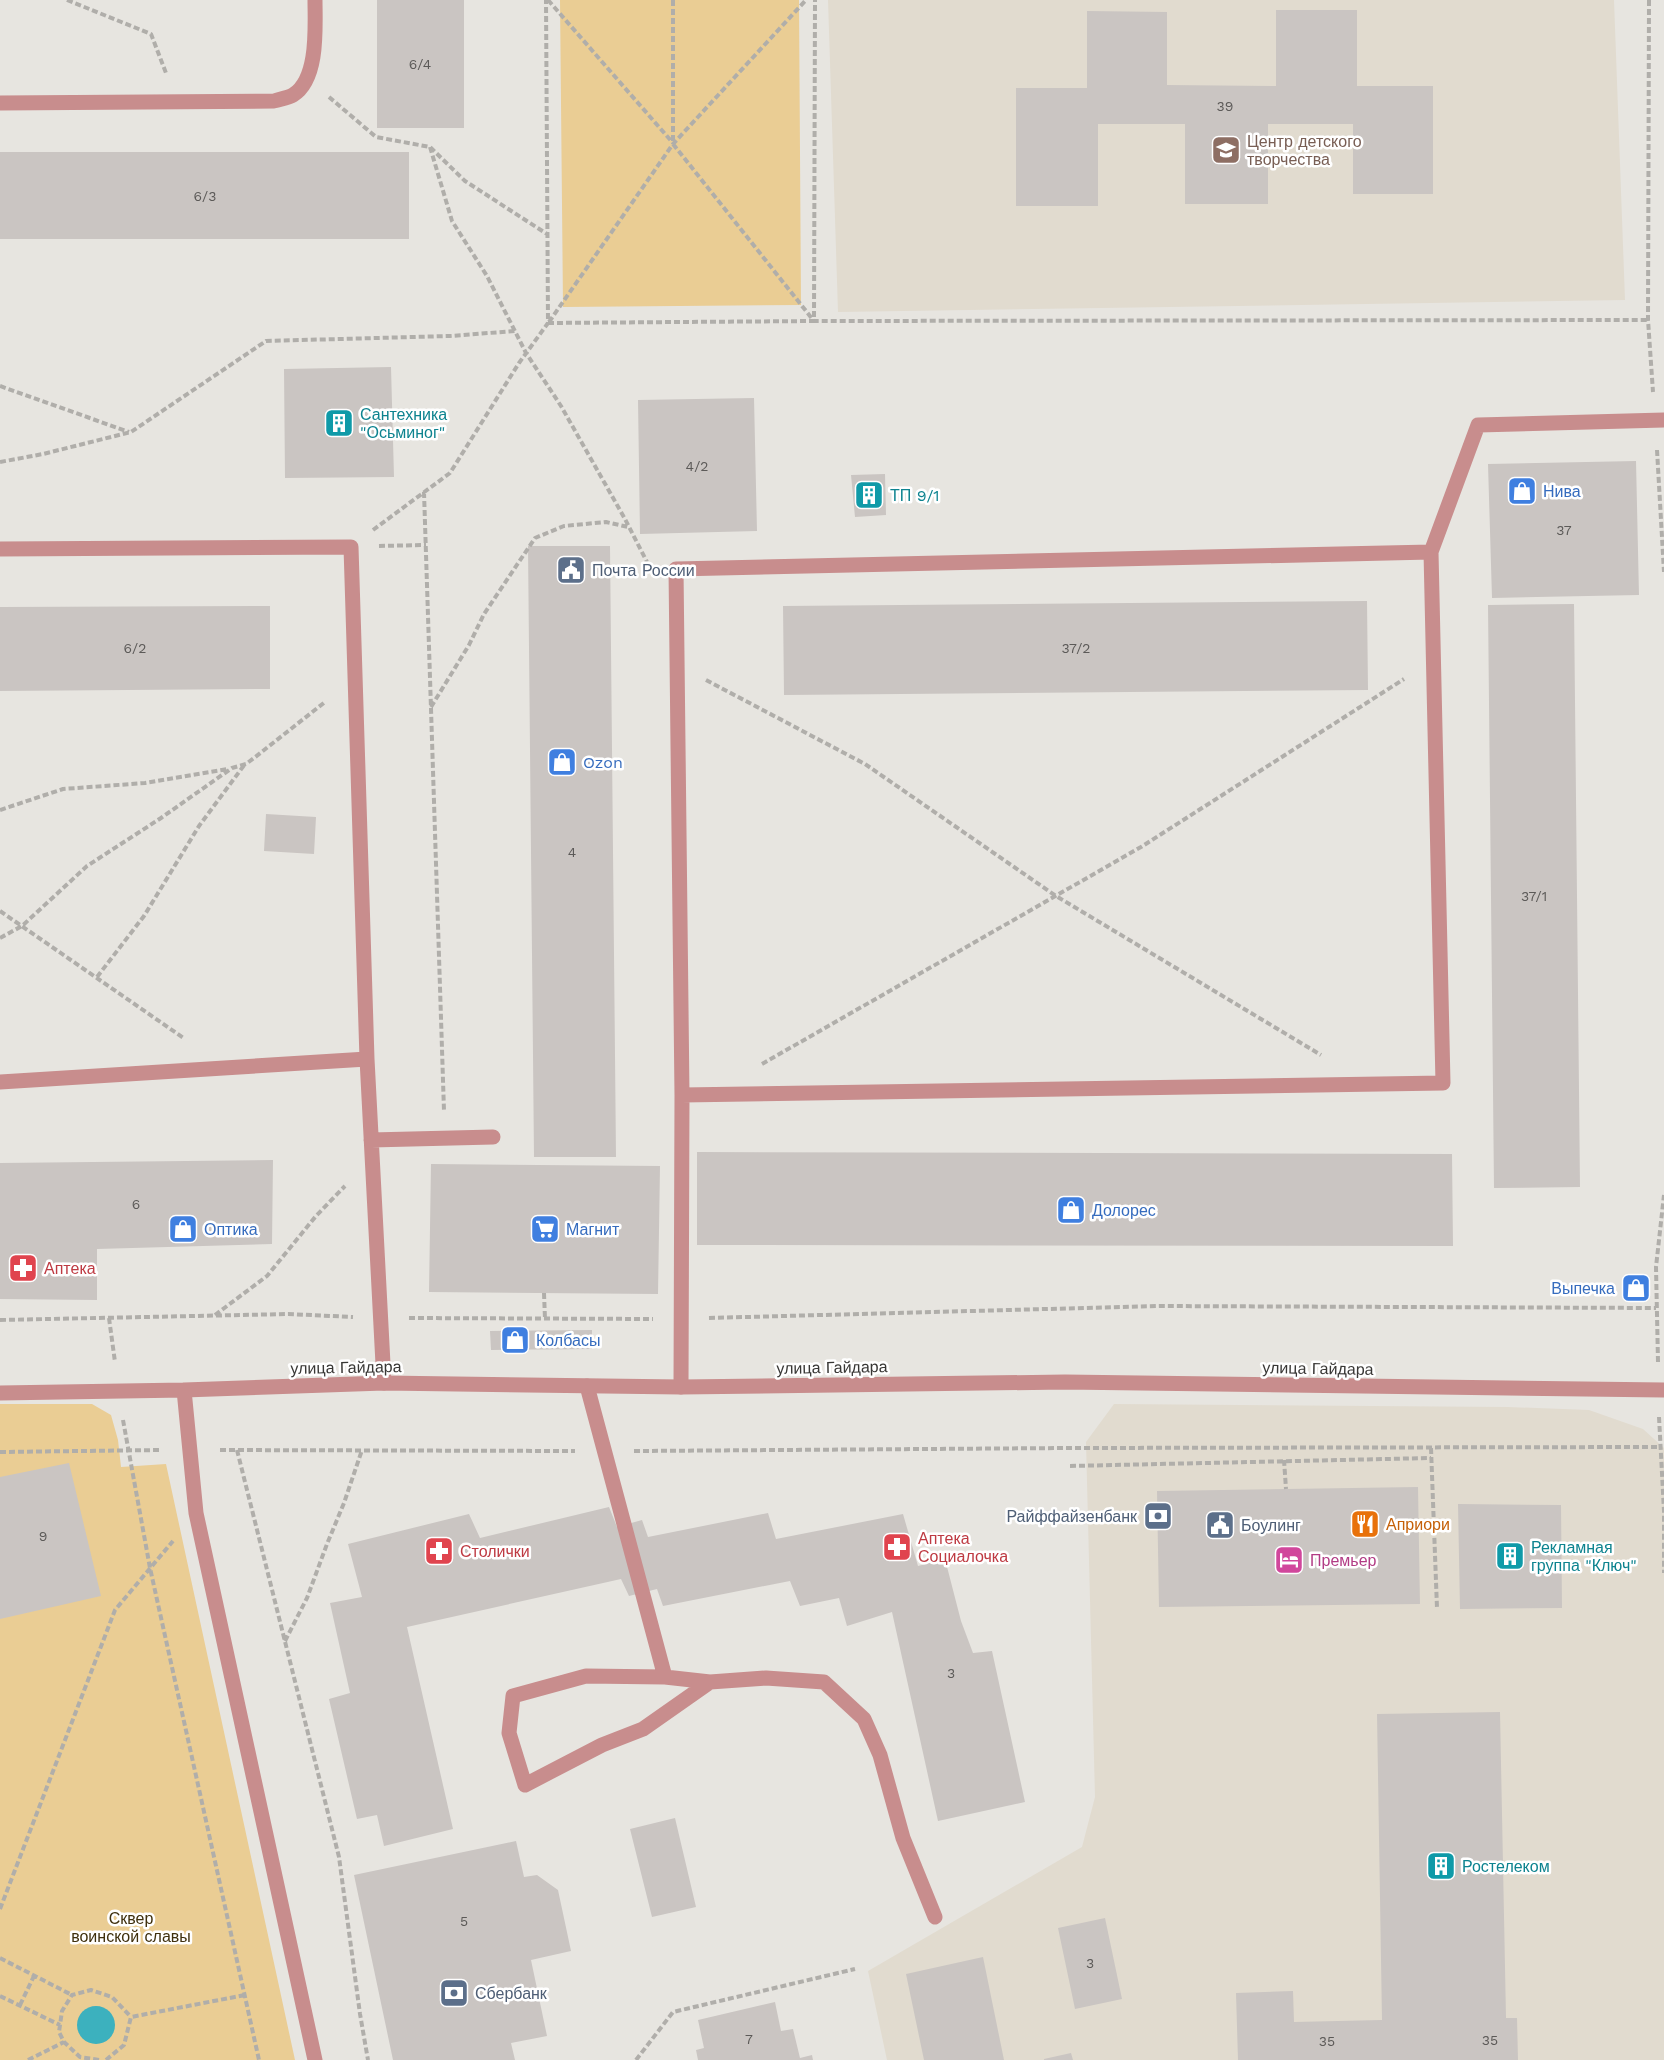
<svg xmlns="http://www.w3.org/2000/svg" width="1664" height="2060" font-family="'Work Sans',sans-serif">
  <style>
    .built { fill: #e1dbcf }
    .green { fill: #eacd94 }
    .water { fill: #3cb1be }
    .building { fill: #cac5c2 }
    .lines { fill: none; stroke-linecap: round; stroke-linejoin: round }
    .path { stroke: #b0aeaa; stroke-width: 4; stroke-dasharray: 6 3; stroke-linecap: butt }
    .lane { stroke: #c88d8d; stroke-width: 15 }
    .street { stroke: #c88d8d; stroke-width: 15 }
    .labels { text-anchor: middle; stroke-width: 5; stroke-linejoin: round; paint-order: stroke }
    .number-label { font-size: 14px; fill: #5c5a58 }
    .education-label { font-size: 16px; fill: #785e54; stroke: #fff; text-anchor: start }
    .culture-label { font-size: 16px; fill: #0d838f; stroke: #fff; text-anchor: start }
    .shop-label { font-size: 16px; fill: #366cbe; stroke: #fff; text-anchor: start }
    .service-label { font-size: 16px; fill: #4e5e75; stroke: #fff; text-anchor: start }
    .health-label { font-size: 16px; fill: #be3a42; stroke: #fff; text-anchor: start }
    .street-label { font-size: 16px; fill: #383735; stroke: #fff }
    .food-label { font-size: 16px; fill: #c56008; stroke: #fff; text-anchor: start }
    .hotel-label { font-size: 16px; fill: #b23c85; stroke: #fff; text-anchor: start }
    .park-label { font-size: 16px; fill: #3f300e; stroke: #fff }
  </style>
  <rect width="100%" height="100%" fill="#e7e5e0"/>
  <!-- built -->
  <path class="built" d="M828,0H1614L1625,300L838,312Z
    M1114,1404L1508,1407L1589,1410L1643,1429L1664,1448V2060H887L868,1971L1082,1847L1095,1797L1086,1442Z"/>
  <!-- green -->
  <path class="green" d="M560,0H799L801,305L563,307Z
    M0,1404H92L111,1415L118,1440L121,1467L166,1464L295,2060H0Z"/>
  <!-- water -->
  <path class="water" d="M77 2025a19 19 0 1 1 38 0a19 19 0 1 1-38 0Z"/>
  <!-- building -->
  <path class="building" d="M377,0H464V128H377Z
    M1276,10H1357V86H1433V194H1353V124H1268V204H1185V124H1098V206H1016V88H1087V11L1167,12V85L1276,86Z
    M0,152H409V239H0Z
    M391,367L394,477L285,478L284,369Z
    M754,398L757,531L640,534L638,400Z
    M1636,461L1639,595L1492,598L1488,464Z
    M885,474L886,515L855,517L851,475Z
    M528,546H610L616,1157H534Z
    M1367,601L1368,690L784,695L783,606Z
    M1574,604L1580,1187L1494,1188L1488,605Z
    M270,606V689L0,691V607Z
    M266,814L316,817L314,854L264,851Z
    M697,1152L1452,1154L1453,1246L697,1245Z
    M273,1160L272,1244L97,1249V1300L0,1299V1163Z
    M431,1164L660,1166L658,1294L429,1292Z
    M1629,1276H1644V1300H1629Z
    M592,1330V1349L491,1350L490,1331Z
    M69,1463L101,1596L0,1619V1477Z
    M1418,1487L1420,1604L1159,1607L1157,1491Z
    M1458,1504L1561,1505L1562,1608L1460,1609Z
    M609,1507L617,1527L642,1520L648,1537L768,1513L776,1539L903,1514L918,1566L945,1559L961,1621L973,1653L992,1651L1025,1802L938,1821L892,1612L847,1626L839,1598L800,1606L790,1581L663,1606L657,1589L629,1596L621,1579L407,1627L453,1829L384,1846L377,1815L357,1819L329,1699L350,1693L330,1603L362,1597L348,1544L469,1514L480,1538Z
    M1500,1712L1506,2018H1517L1518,2060H1238L1236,1993L1293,1991L1294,2022L1382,2020L1377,1714Z
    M675,1818L696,1907L652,1917L630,1829Z
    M516,1841L524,1877L537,1875L558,1890L571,1951L531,1960L547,2036L511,2043L515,2060H393L354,1875Z
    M1105,1918L1122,1999L1075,2009L1058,1928Z
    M983,1957L1004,2060H924L906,1974Z
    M775,2002L781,2031L793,2029L800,2058L812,2055L813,2060H698L696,2050L704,2048L698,2020Z
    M1071,2053L1073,2060H1044V2059Z"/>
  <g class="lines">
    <!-- path -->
    <path class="path" d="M67,0L151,34L166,73
      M548,0L673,143
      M673,0V144L814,321L1648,320
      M1649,0L1648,320L1653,392
      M329,97L376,137L430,147L465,181L547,234
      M430,147L452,221L487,276L526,353L561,406L625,519L647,562
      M549,322L673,144L806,0
      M548,323L814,321L815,0
      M0,386L129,432
      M1657,450L1664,572
      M0,462L43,454L131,432L266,341L450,336L515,331
      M424,492L444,1111
      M373,530L450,473L519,363L548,323L546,0
      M379,546L426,545
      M706,680L865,764L1056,896L1321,1055
      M431,707L469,645L484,614L535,538L564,526L606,522L628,527
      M0,810L63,789L145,783L228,769
      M0,911L185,1039
      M0,938L22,926L87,866L161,818L232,768L246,764L254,758L325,702
      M97,977L144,916L199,826L245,764
      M762,1064L1141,847L1404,679
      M544,1293L545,1319
      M215,1315L267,1276L316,1216L345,1186
      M109,1318L115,1362
      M409,1318L653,1319
      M709,1318L1159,1306L1656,1308
      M0,1320L288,1314L353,1317
      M1658,1362L1656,1267L1664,1195
      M1659,1417L1664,1511V1573
      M123,1420L150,1568L259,2060
      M1431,1448L1437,1608
      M220,1450L575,1451
      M237,1450L339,1857L360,2014L368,2060
      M634,1451L1069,1448L1660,1447
      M0,1452L161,1450
      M1284,1460L1286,1489
      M1070,1466L1431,1458
      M285,1641L307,1598L327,1544L344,1503L362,1450
      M0,1909L115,1610L173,1541
      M0,1958L72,1995
      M0,1996L60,2025
      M20,2005L34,1976
      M28,2060L64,2042
      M99,2060L80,2057L64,2042L59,2032L62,2011L72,1995L91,1990L112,1997L131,2017
      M106,2060L124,2045L131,2017L245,1995
      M636,2060L673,2012L855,1969"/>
    <!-- lane -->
    <path class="lane" d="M0,103L274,101C280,99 288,98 293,95C319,79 315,26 315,0
      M0,549L351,547L367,1059L384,1383
      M0,1082L367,1059
      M682,1095L676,569L1431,552
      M371,1140L493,1137
      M587,1386L665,1677
      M681,1387L682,1095L1443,1083L1431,552L1478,425L1664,420
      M710,1682L643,1729L602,1745L525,1785L509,1733L513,1696L586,1676L665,1677L710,1682L766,1678L824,1682L864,1719L880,1755L903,1838L935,1917"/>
    <!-- street -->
    <path class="street" d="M184,1390L196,1513L315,2060
      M0,1393L184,1390L384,1383L681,1387L1065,1382L1664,1390"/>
  </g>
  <!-- icons -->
  <defs>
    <g id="school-square" transform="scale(1.5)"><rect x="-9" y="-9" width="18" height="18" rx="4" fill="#8d6e63" stroke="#fff"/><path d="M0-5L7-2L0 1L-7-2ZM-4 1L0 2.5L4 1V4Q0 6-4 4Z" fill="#fff"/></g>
    <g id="building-square" transform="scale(1.5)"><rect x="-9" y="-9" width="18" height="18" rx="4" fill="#0f9aa8" stroke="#fff"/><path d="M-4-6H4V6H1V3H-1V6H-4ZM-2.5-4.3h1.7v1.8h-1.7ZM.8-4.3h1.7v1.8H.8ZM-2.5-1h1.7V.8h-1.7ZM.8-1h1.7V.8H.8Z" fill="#fff"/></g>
    <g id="shop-square" transform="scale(1.5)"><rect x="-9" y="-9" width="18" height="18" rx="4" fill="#3f7fe0" stroke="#fff"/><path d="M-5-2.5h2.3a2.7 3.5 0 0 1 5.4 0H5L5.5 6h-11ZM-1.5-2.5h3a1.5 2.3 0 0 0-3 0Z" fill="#fff"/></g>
    <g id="civic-square" transform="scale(1.5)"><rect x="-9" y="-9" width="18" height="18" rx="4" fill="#5c6f8a" stroke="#fff"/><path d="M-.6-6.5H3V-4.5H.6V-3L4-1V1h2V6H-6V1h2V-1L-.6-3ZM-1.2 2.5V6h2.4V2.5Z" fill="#fff"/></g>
    <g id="supermarket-square" transform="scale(1.5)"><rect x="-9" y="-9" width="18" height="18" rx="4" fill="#3f7fe0" stroke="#fff"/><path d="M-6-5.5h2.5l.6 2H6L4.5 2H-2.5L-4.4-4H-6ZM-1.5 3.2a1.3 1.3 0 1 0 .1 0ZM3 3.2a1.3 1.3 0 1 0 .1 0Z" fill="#fff"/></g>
    <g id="pharmacy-square" transform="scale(1.5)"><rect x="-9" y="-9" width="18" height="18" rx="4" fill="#e0444e" stroke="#fff"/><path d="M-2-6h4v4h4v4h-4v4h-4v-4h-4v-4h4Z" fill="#fff"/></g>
    <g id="bank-square" transform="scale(1.5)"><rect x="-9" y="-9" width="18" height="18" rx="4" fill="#5c6f8a" stroke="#fff"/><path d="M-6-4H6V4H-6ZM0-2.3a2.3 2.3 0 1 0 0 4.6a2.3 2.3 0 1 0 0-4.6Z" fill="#fff"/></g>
    <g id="restaurant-square" transform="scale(1.5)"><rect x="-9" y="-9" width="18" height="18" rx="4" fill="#e8710a" stroke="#fff"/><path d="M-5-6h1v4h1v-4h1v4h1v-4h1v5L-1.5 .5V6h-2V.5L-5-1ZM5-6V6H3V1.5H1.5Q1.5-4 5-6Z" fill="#fff"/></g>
    <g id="hotel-square" transform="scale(1.5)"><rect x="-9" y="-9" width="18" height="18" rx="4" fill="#d1479c" stroke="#fff"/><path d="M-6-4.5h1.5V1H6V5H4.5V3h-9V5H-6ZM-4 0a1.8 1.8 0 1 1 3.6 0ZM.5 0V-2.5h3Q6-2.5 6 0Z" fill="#fff"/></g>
  </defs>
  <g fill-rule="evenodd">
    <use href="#school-square" x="1226" y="150"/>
    <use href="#building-square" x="339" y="423"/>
    <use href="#shop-square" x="1522" y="491"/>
    <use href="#building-square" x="869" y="495"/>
    <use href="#civic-square" x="571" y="570"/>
    <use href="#shop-square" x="562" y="762"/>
    <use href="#shop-square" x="1071" y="1210"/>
    <use href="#shop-square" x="183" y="1229"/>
    <use href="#supermarket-square" x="545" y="1229"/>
    <use href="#pharmacy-square" x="23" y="1268"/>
    <use href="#shop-square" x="1636" y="1288"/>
    <use href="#shop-square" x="515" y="1340"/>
    <use href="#bank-square" x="1158" y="1516"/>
    <use href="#restaurant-square" x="1365" y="1524"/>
    <use href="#civic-square" x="1220" y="1525"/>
    <use href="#pharmacy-square" x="897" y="1547"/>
    <use href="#pharmacy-square" x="439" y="1551"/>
    <use href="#building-square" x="1510" y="1556"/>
    <use href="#hotel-square" x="1289" y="1560"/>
    <use href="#building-square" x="1441" y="1866"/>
    <use href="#bank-square" x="454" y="1993"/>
  </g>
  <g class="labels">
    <!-- number labels -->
    <g class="number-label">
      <text x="420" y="69">6/4</text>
      <text x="1225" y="111">39</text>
      <text x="205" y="201">6/3</text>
      <text x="697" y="471">4/2</text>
      <text x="1564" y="535">37</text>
      <text x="135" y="653">6/2</text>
      <text x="1076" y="653">37/2</text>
      <text x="572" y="857">4</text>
      <text x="1534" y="901">37/1</text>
      <text x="136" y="1209">6</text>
      <text x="43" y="1541">9</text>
      <text x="951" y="1678">3</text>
      <text x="464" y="1926">5</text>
      <text x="1090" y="1968">3</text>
      <text x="749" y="2044">7</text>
      <text x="1490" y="2045">35</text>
      <text x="1327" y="2046">35</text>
    </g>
    <!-- education labels -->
    <g class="education-label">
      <text x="1247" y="147">Центр детского<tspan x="1247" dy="18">творчества</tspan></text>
    </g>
    <!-- culture labels -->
    <g class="culture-label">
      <text x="360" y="420">Сантехника<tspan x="360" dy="18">"Осьминог"</tspan></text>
      <text x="890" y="501">ТП 9/1</text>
      <text x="1531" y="1553">Рекламная<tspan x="1531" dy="18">группа "Ключ"</tspan></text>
      <text x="1462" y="1872">Ростелеком</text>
    </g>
    <!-- shop labels -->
    <g class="shop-label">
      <text x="1543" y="497">Нива</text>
      <text x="583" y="768">Ozon</text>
      <text x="1092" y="1216">Долорес</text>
      <text x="204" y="1235">Оптика</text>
      <text x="566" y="1235">Магнит</text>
      <text x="1615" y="1294" text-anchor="end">Выпечка</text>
      <text x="536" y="1346">Колбасы</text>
    </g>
    <!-- service labels -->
    <g class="service-label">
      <text x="592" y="576">Почта России</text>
      <text x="1137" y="1522" text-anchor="end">Райффайзенбанк</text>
      <text x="1241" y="1531">Боулинг</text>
      <text x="475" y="1999">Сбербанк</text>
    </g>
    <!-- health labels -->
    <g class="health-label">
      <text x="44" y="1274">Аптека</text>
      <text x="918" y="1544">Аптека<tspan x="918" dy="18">Социалочка</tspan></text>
      <text x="460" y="1557">Столички</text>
    </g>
    <!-- street labels -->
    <g class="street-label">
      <text transform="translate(346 1367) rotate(-1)" y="6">улица Гайдара</text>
      <text transform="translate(832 1367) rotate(-1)" y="6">улица Гайдара</text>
      <text transform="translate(1318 1368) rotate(1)" y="6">улица Гайдара</text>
    </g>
    <!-- food labels -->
    <g class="food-label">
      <text x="1386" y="1530">Априори</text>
    </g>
    <!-- hotel labels -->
    <g class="hotel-label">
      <text x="1310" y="1566">Премьер</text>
    </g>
    <!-- park labels -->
    <g class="park-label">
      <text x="131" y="1924">Сквер<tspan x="131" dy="18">воинской славы</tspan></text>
    </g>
  </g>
</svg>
